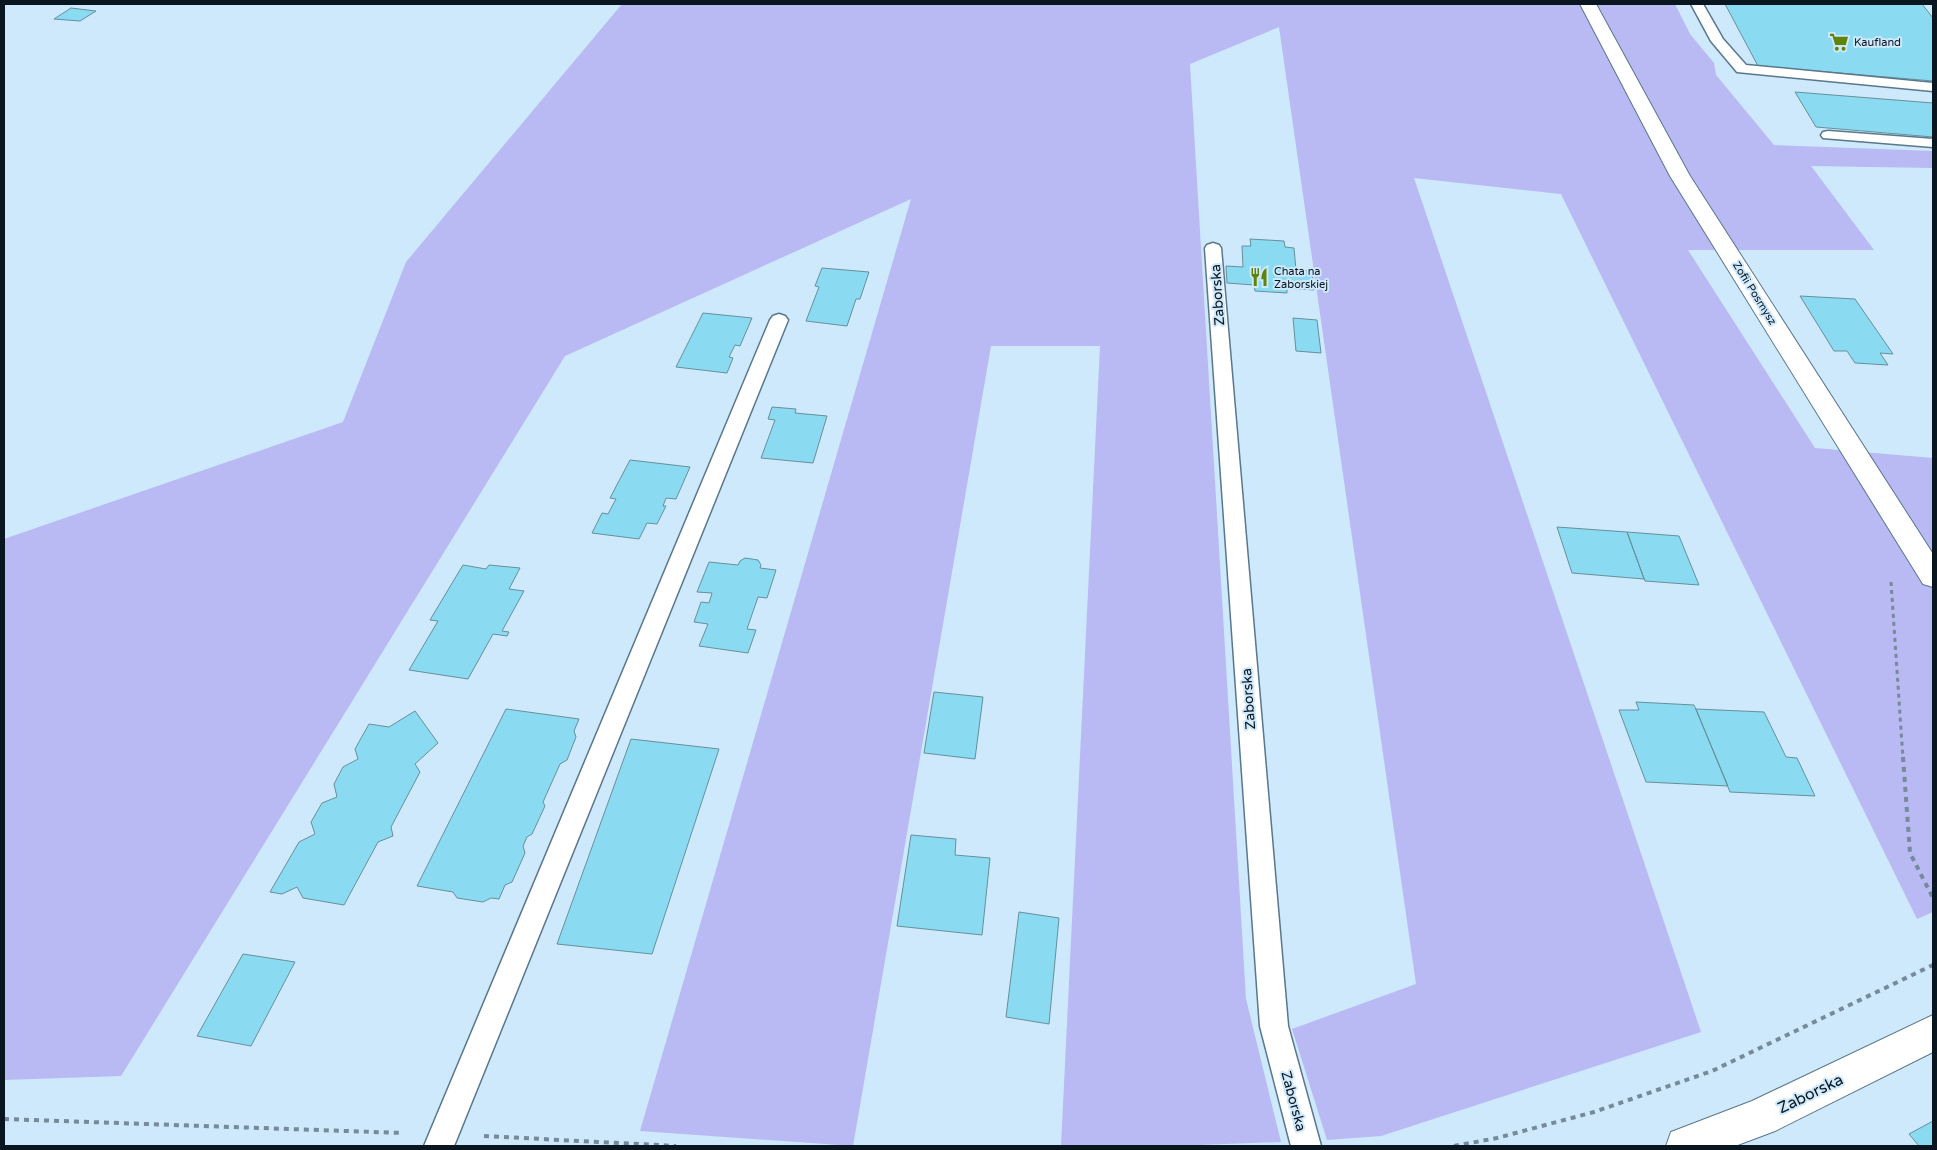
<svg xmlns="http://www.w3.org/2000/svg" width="1937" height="1150" font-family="'Varela Round',sans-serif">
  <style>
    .green { fill: #b9b9f4 }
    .building { fill: #8adbf2; stroke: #66909b }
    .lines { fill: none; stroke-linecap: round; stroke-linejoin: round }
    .lane-casing { stroke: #59778d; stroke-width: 3 }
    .street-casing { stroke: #59778d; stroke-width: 2 }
    .secondary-casing { stroke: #59778d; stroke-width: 2 }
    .path-far1 { stroke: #768a99; stroke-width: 3; stroke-dasharray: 4 4; stroke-linecap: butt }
    .path { stroke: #768a99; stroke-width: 4; stroke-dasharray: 5 5; stroke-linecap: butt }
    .lane { fill: #fff; fill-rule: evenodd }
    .street { fill: #fff; fill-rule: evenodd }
    .secondary { fill: #fff; fill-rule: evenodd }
    .labels { text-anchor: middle; stroke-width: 4; stroke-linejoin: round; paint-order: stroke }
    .far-poi-label { font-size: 11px; fill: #0a161f; stroke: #cee8fc; text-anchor: start }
    .far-street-label { font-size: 11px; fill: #0a161f; stroke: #cee8fc }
    .street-label { font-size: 14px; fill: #0a161f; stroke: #cee8fc }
    .near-street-label { font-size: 16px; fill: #0a161f; stroke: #cee8fc }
  </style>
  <rect width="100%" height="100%" fill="#cee8fc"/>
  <!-- green -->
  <path class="green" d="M622,4H1675L1690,34L1714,63L1716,75L1774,145L1933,151V168L1811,166L1874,250H1688L1815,448L1933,458V912L1917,919L1561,194L1414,178L1701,1032L1381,1136L1327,1140L1292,1029L1416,984L1279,27L1190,64L1246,999L1281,1142L1171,1146H1061L1100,346H991L853,1146L640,1131L911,199L565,356L121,1076L4,1080V539L343,422L406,262Z"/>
  <!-- building -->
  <path class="building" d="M1725,4H1922L1933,18V81L1758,66Z
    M71,8L96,11L80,21L54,19Z
    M1795,92L1933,103V137L1816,127Z
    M1250,239L1284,241L1285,247L1294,248L1296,270L1312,271L1314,290L1287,288V293L1255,291L1254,285L1227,283L1226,266L1243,267L1242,246H1251Z
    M822,268L869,272L860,299H856L847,326L806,321L819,287L815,286Z
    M1800,296L1855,299L1893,354L1880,353L1888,365L1855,363L1847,351H1834Z
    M703,313L752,318L740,346L735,345L729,357L733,358L727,373L676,367Z
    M1293,318L1317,320L1321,353L1296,351Z
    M772,407L796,409L795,413L827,416L813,463L761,458L775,420L768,419Z
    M630,460L690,467L676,499L666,498L663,506H666L657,524L647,523L639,539L592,533L602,513L608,514L616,499L610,498Z
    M1557,527L1627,532L1644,579L1572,573Z
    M1627,532L1679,536L1699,585L1645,581Z
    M745,558L758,560L761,565L760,568L776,570L767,598L758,597L747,629L756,630L748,653L699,646L708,624L694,622L701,602L709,603L712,593L697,592L709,562L738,565L740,561Z
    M463,565L486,569L489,565L520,568L509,589L524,591L502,631L509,632L507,636L493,634L468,679L409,670L438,621L430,620Z
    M934,692L983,697L975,759L924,753Z
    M1636,702L1694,705L1728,786L1646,782L1619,710H1639Z
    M506,709L579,719L574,731L576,737L567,760L560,764L543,802L545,806L532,834L527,837L523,846L525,853L512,882L505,885L499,899L491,898L483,902L457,898L453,892L417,886Z
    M1696,709L1764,712L1786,757L1797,758L1815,796L1730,792Z
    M415,711L438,743L415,764L420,772L391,827L393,836L378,842L344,905L303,898L297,887L282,894L270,892L299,842L315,834L311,822L322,803L337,797L334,784L343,767L358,759L355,749L369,724L389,727Z
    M631,739L719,749L652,954L557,944Z
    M911,835L956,839L955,855L990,858L982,935L897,926Z
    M1019,912L1059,918L1049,1024L1006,1017Z
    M243,954L295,962L251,1046L197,1036Z
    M1933,1121V1146H1919L1909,1134Z"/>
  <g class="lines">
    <!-- lane casing -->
    <g class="lane-casing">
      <path id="lane" d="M1691,4H1703L1723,39L1746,65L1933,83V91L1737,72L1711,41Z
        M1828,131L1933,139V147L1823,138L1821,135L1823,132Z
        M1213,243L1219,245L1221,248L1288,1026L1321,1146H1291L1260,1026L1205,248L1207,245Z
        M779,314L785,316L788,320L454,1146H424L770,320L773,316Z"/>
    </g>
    <!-- street casing -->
    <g class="street-casing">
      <path id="street" d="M1580,4H1596L1690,176L1933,554V587L1923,584L1670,176Z"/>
    </g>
    <!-- secondary casing -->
    <g class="secondary-casing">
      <path id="secondary" d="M1933,1015V1052L1775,1131L1735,1146H1666L1671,1132L1752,1101Z"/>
    </g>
    <!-- path-far1 -->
    <path class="path-far1" d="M1891,582L1903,759"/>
    <!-- path -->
    <path class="path" d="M1903,757L1910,853L1933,898
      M4,1119L403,1133
      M484,1136L676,1146
      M1454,1146L1497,1138L1594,1112L1712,1071L1933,965"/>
    <!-- lane -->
    <use href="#lane" class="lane"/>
    <!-- street -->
    <use href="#street" class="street"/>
    <!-- secondary -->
    <use href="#secondary" class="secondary"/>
  </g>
  <!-- icons -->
  <defs>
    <g id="supermarket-bare" transform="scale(1.5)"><path d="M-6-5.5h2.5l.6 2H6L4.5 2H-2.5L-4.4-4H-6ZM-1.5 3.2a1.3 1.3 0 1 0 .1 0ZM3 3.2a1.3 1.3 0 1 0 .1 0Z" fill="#608506" stroke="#cee8fc" stroke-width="2.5" paint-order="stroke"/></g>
    <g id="restaurant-bare" transform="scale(1.5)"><path d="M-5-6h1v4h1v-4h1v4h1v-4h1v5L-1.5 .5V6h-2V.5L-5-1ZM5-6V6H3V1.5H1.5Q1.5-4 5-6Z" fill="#608506" stroke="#cee8fc" stroke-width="2.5" paint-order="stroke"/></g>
  </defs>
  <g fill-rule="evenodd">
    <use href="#supermarket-bare" x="1839" y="42"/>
    <use href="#restaurant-bare" x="1259" y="277"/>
  </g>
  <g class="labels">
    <!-- far-poi labels -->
    <g class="far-poi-label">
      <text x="1854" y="46">Kaufland</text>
      <text x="1274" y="275">Chata na<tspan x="1274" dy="13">Zaborskiej</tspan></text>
    </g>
    <!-- far-street labels -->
    <g class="far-street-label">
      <text transform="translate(1755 293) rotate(58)" y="4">Zofii Posmysz</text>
    </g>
    <!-- street labels -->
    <g class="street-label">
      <text transform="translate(1217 295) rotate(-94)" y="5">Zaborska</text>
      <text transform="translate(1248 699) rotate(-94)" y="5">Zaborska</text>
      <text transform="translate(1294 1101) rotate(75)" y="5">Zaborska</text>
    </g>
    <!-- near-street labels -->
    <g class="near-street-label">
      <text transform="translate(1810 1093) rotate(-26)" y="6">Zaborska</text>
    </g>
  </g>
  <!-- border -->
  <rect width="1937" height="1150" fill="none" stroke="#0a161f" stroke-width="10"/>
</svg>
